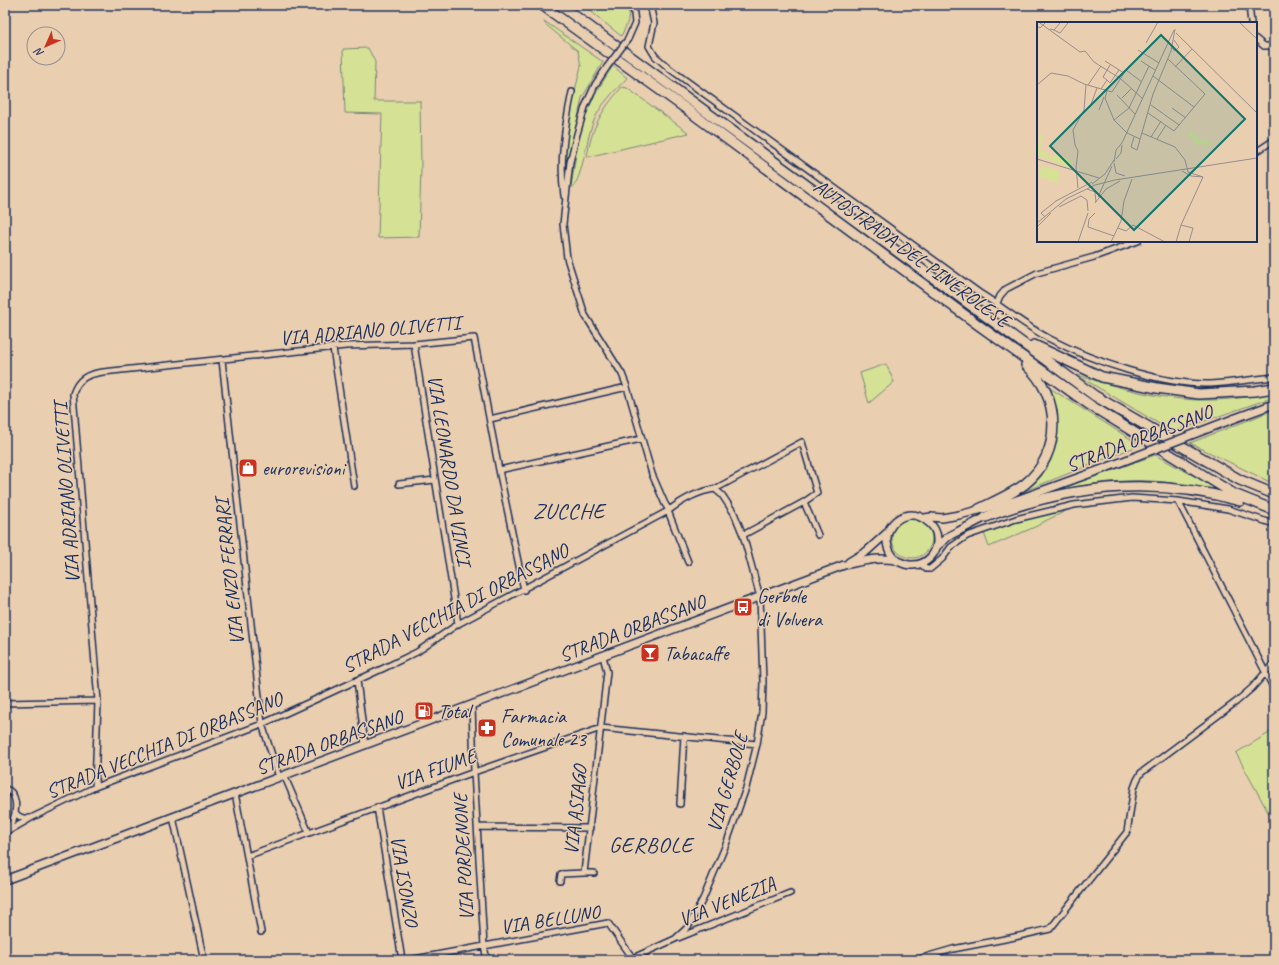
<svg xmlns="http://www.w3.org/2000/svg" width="1279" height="965" font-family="Caveat,sans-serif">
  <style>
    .green { fill: #d5e194; stroke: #788879 }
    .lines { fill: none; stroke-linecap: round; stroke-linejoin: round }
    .street-casing { stroke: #1b2f5e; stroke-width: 8 }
    .secondary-casing { stroke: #1b2f5e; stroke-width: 10 }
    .highway-casing { stroke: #1b2f5e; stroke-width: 12 }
    .street { stroke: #e9ceb0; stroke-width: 5 }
    .secondary { stroke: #e9ceb0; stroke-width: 7 }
    .highway { stroke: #e9ceb0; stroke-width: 9 }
    .street-bridge-casing { stroke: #1b2f5e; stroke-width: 8; stroke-linecap: butt }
    .secondary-bridge-casing { stroke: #1b2f5e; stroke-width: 10; stroke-linecap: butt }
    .street-bridge { stroke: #e9ceb0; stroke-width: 5 }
    .secondary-bridge { stroke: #e9ceb0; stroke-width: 7 }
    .labels { text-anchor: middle; stroke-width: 3; stroke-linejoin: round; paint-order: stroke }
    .street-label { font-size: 20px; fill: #1b2f5e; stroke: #e9ceb0 }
    .poi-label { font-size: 20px; fill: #1b2f5e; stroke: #e9ceb0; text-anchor: start }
    .quarter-label { font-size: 22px; letter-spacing: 1px; fill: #1b2f5e; stroke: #e9ceb0 }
    .inset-road { fill: none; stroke: #978e8f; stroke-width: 1 }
    .view { fill: #0f766e; fill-opacity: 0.15; stroke: #0f766e; stroke-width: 2 }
    .inset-edge { fill: none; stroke: #1b2f5e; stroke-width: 2 }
  </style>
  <rect width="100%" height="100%" fill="#e9ceb0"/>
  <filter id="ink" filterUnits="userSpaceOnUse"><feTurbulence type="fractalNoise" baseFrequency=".025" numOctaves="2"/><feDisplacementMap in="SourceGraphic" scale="8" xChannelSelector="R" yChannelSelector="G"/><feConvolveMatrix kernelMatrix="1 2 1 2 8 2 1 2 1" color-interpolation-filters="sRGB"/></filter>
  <g filter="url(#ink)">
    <!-- green -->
    <path class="green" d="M583,5H627C631,17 627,25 621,36Z
      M544,21L603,62L582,98L567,169H564L568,120L581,66L578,51L545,24Z
      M368,48L375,62L374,101H420L421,167L419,237L378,238L382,114L345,113L343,49Z
      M613,66L627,78C614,92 600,104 593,123C586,139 583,177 572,188L571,187C575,163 577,138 586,115C593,97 602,82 613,66Z
      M622,87L627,88L689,133L587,157C592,126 602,110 622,87Z
      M886,364L894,382L869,403L860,373Z
      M1077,375C1120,388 1164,401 1210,400C1231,400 1253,396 1274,393V397L1173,432Z
      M1048,387L1140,445L1022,492C1030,485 1035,477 1041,468C1045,463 1049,458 1052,453C1061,430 1056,409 1048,387Z
      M1274,410V484L1190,443Z
      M1155,455L1217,488V490C1187,485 1155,479 1125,481C1101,482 1078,486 1055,491Z
      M1070,509L1045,521L1037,526L989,547L984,533C1012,523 1040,513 1070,509Z
      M892 538a20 20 0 1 1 40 0a20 20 0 1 1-40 0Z
      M1274,730V823L1236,753Z"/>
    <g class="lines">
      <!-- street casing -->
      <g class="street-casing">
        <path id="street" d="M650,5L654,23L649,46L655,56L670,69L981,294C1004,308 1025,326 1050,339C1092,361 1162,385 1210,384C1231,383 1253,379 1274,377
          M1249,5L1251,23
          M628,39L635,23L633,5
          M1256,39L1264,46H1274
          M607,67L595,85L585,107L577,134L570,162L563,224L567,258L585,315L622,374L627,387L652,474L665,504L669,510
          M1256,152L1274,140
          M564,196C559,161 565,126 572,92
          M997,303L1000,296L1006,289L1037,273L1094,257L1138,241
          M414,344L458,624
          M333,348L354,486
          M222,360L262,724L279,777
          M490,419L627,387
          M499,470L641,439
          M399,484L435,480
          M1178,501L1274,689
          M804,502L818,535
          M668,511L688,562
          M921,564L926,569H930L942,559L951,547L967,536L1016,519L1074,505L1132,498L1178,501L1228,509L1274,524
          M357,680L365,745
          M5,703L98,701
          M472,705L474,772L484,946L487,960
          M284,775L309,833
          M95,787L98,701L73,394C78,378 88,374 103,372L346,346L414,344L474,338L499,470L524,590
          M5,789C18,792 17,810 13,820C11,825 8,828 6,832
          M235,793L261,932
          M680,804L684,736
          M377,807L402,960
          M15,812C18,817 23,819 30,818
          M173,817L204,960
          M478,827L590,828
          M5,833L26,821L31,818L95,787L262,724L384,668L417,652L458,624L668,511C681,501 699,491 715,489L802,442L817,493L804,502L743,535
          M247,856L474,772L601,728L757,744
          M594,873H584L607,672L603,656
          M560,881L561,874L584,873
          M678,938L790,893
          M633,958L675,939L688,927L703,899L727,842L746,788L757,744L762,712L763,682L760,597L743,535L734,513L722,495L715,489
          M409,960L608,923L634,960
          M817,960L819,959
          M915,960L953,949L1010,938L1050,929L1127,832L1134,788L1137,780L1141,773L1236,702L1252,688L1274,663"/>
      </g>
      <!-- secondary casing -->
      <g class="secondary-casing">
        <path id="secondary" d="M1233,419L1274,404
          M925,518L931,517L942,518L959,515L1014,501L1108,467
          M936,547L949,536L990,515
          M849,562L867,551L888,532
          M5,880L844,565C855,563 868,559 880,559C885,559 891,559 895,560C901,562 906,566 913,565C927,565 938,553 937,539C937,532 933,525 927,521C903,501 870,535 897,561"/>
      </g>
      <!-- highway casing -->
      <g class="highway-casing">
        <path id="highway" d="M542,5L685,108L977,324L1090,405L1234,494L1274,510
          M560,5L1095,396L1240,480L1274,494
          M1034,345L1102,377L1157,388L1199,394L1255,391L1274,388
          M979,509C995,501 1012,494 1025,484C1063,454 1061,395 1026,365
          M986,517C1069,485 1153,476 1240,501"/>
      </g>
      <!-- street -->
      <use href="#street" class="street"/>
      <!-- secondary -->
      <use href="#secondary" class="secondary"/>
      <!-- highway -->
      <use href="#highway" class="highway"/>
      <!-- street-bridge casing -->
      <g class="street-bridge-casing">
        <path id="street-bridge" d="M607,67L628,39"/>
      </g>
      <!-- secondary-bridge casing -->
      <g class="secondary-bridge-casing">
        <path id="secondary-bridge" d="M1108,467L1233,419"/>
      </g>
      <!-- street-bridge -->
      <use href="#street-bridge" class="street-bridge"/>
      <!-- secondary-bridge -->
      <use href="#secondary-bridge" class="secondary-bridge"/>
    </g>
  </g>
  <!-- icons -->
  <defs>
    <g id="shop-square" transform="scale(1)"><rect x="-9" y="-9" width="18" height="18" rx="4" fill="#c8321e" stroke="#e9ceb0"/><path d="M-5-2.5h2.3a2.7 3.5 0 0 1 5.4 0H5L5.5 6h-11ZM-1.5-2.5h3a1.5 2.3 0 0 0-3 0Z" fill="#fff"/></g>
    <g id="bus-square" transform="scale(1)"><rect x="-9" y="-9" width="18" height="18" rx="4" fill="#c8321e" stroke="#e9ceb0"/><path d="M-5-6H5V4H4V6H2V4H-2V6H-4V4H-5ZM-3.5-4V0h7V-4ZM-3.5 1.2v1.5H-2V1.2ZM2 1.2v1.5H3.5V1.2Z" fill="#fff"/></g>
    <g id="bar-square" transform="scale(1)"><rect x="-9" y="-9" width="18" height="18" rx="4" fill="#c8321e" stroke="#e9ceb0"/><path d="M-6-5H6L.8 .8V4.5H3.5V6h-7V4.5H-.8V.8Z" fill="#fff"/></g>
    <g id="fuel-square" transform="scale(1)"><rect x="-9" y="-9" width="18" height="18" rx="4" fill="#c8321e" stroke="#e9ceb0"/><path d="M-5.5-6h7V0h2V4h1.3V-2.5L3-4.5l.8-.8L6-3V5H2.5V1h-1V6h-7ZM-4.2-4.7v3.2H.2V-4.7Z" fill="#fff"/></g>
    <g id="pharmacy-square" transform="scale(1)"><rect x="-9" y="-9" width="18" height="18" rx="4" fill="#c8321e" stroke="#e9ceb0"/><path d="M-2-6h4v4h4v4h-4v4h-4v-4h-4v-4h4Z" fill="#fff"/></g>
  </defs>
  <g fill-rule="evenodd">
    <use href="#shop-square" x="248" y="468"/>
    <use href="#bus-square" x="743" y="607"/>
    <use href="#bar-square" x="650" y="653"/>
    <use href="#fuel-square" x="424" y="711"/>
    <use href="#pharmacy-square" x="487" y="728"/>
  </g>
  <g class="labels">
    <!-- street labels -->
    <g class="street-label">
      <text transform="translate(912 253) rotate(36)" y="7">AUTOSTRADA DEL PINEROLESE</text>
      <text transform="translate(370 330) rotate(-5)" y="7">VIA ADRIANO OLIVETTI</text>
      <text transform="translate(1139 438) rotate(-21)" y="7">STRADA ORBASSANO</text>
      <text transform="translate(450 470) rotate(81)" y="7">VIA LEONARDO DA VINCI</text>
      <text transform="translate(66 493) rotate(-94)" y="7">VIA ADRIANO OLIVETTI</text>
      <text transform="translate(229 572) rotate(-96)" y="7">VIA ENZO FERRARI</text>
      <text transform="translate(455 608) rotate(-28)" y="7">STRADA VECCHIA DI ORBASSANO</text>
      <text transform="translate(632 628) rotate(-21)" y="7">STRADA ORBASSANO</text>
      <text transform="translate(329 742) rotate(-20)" y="7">STRADA ORBASSANO</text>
      <text transform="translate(164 745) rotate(-22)" y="7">STRADA VECCHIA DI ORBASSANO</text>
      <text transform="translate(435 769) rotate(-20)" y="7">VIA FIUME</text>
      <text transform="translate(727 782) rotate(-74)" y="7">VIA GERBOLE</text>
      <text transform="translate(575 810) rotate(-84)" y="7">VIA ASIAGO</text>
      <text transform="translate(463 857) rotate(-93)" y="7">VIA PORDENONE</text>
      <text transform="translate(405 881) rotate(81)" y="7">VIA ISONZO</text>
      <text transform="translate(727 901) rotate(-22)" y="7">VIA VENEZIA</text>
      <text transform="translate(550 919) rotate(-9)" y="7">VIA BELLUNO</text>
    </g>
    <!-- poi labels -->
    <g class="poi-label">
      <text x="262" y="475">eurorevisioni</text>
      <text x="757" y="603">Gerbole<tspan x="757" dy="23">di Volvera</tspan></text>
      <text x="664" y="660">Tabacaffe</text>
      <text x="438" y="718">Total</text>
      <text x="501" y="723">Farmacia<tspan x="501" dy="23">Comunale 23</tspan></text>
    </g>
    <!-- quarter labels -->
    <g class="quarter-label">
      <text x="569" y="518">ZUCCHE</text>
      <text x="651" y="852">GERBOLE</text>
    </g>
  </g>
  <!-- overview -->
  <g transform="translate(1037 22)">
    <rect width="220" height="220" fill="#e9ceb0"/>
    <path d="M154,109L165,120L168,117L174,122L172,125L166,121L163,125L151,113ZM3,111L6,112L3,128L11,130L10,133L14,135L22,133L35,139L33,146L0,133ZM5,144L23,149L20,161L1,154Z" fill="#d5e194"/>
    <path class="inset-road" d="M202,0L220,17M3,1L43,30L48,29L57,40L84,57L106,77M0,4L3,6L9,0M13,7L17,8L23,1M17,8L23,11L31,1M139,11L220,91M109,21L121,0M135,26L138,29L142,25L137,18M101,28L122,41M68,39L87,51M104,39L118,48M138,45L155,27M116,54L157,85M70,58L66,55L73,43M0,63L14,51L31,54L47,62L75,70L89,48L105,60M51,63L64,44M64,67L70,58L73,61L82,48M70,69L68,76L77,98L90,111L103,117M80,73L98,92M85,76L94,67M114,83L142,103M53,85L60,66M135,86L149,96M62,88L67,75M111,91L137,109L168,72L131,37M77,98L92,86L112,44M105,111L138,125L148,138L151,150L166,155L144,203L156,206L152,220M97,115L94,125L100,128L116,72L134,29L138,7M114,115L124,99M120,117L129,103M0,137L62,156M79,137L84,131L85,123M77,140L79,128L85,121L137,8M77,141L79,151L88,154M145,149L154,154L166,155M55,162L68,152L77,138M41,166L39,146L41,129L38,123L36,108L47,88L49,63M50,167L58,170L59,180M61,175L75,144M58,181L69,167L83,159M22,185L44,174L50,178L51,189M58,191L52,197L51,205L77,214M8,195L4,191L19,179L55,160M0,201L29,177L58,163L78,158L220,136M0,205L14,191M81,206L89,209L96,203L128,220M41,220L51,191M74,220L84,199L87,179L95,157M139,220L144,203"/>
    <path class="view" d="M124,13L208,97L97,208L13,124Z"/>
    <rect width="220" height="220" class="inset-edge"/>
  </g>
  <!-- margin -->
  <rect width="1279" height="965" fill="none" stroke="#e9ceb0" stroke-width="20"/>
  <rect x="10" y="10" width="1259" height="945" fill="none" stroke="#1b2f5e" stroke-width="1.5" filter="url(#ink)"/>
  <!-- north arrow -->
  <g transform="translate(46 46) rotate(225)"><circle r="19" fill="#e9ceb0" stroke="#978e8f"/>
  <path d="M0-3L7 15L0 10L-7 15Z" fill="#c8321e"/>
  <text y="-6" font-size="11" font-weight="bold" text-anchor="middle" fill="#1b2f5e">N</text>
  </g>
</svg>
